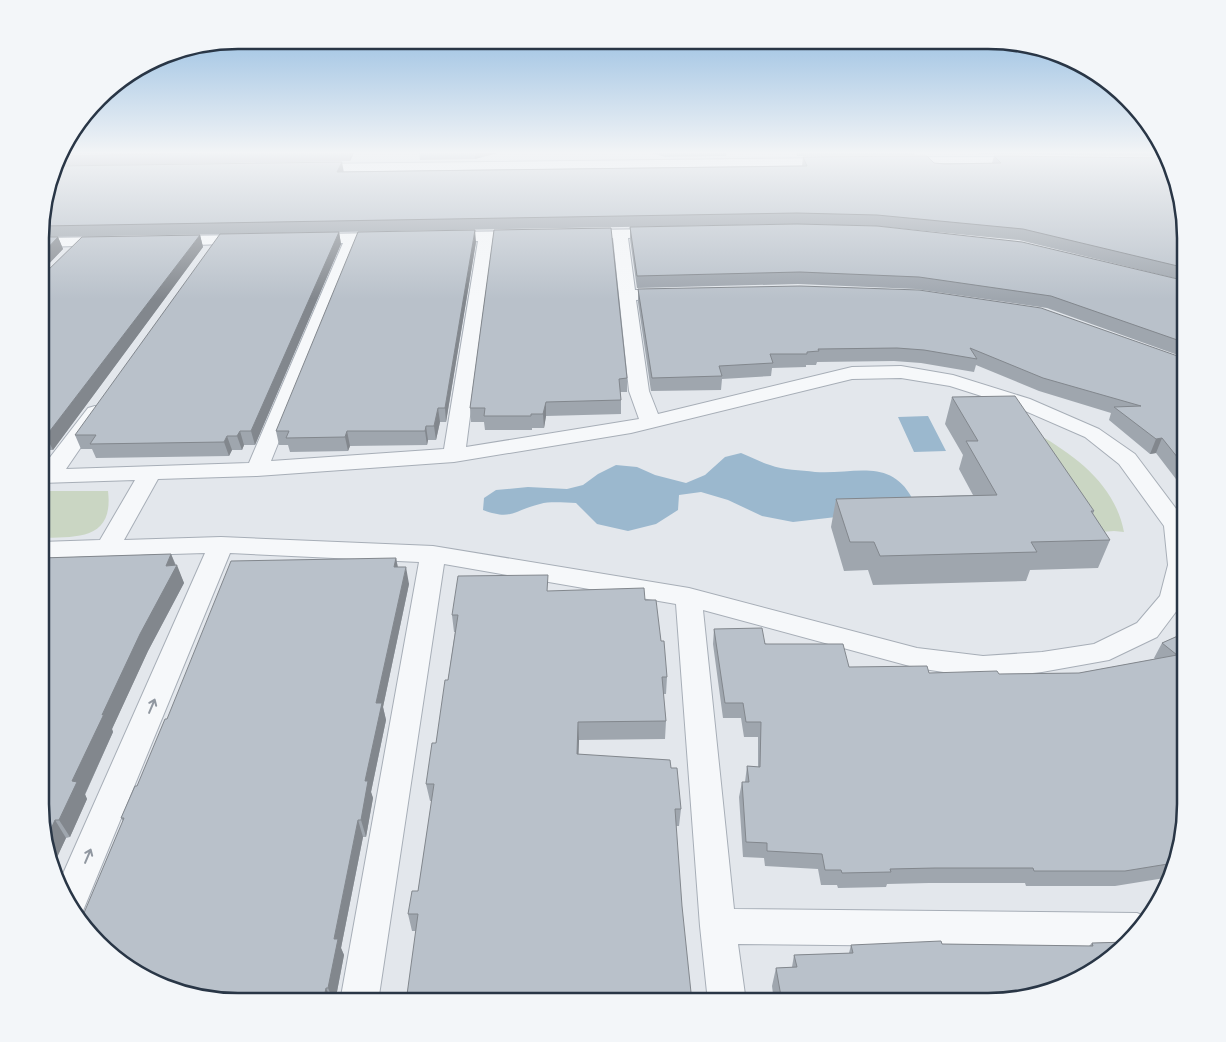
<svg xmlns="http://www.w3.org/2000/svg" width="1226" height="1042" font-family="Quicksand,sans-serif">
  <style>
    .green { fill: #cad6c3 }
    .water { fill: #9bb8ce }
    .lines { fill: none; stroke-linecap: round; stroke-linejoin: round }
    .minor-casing { stroke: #a7aeb7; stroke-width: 2 }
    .minor { fill: #f6f8fa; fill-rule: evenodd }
    .wall { fill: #9fa6ae }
    .shaded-wall { fill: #82878d }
    .building { fill: #b9c1ca; stroke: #82878d }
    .oneway { stroke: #9097a0 }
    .rim { fill: none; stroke: #293646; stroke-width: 2.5 }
  </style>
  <rect width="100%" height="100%" fill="#e3e7ec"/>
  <!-- green -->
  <path class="green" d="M1038,434C1077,457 1115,485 1124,532L1114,531L1101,532Z
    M41,491H108C114,540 77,537 41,538V506L49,497L41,496Z"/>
  <!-- water -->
  <path class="water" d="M928,416L946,451L914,452L898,417Z
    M741,453C751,457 760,462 770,465C783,470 801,470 815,472C852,475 890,457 912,498L888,511L793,522L762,516L728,500L701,492L679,495L678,510L656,524L628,531L597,524L576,503C565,503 551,501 540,504C514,510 512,521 483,510L484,498L496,490L528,487L567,489L583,485L598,474L616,465L637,467L655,475L686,483L705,475L725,457Z"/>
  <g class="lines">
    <!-- minor casing -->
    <g class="minor-casing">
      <path id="minor" d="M901,157H1025L1031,161L1025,165L897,164L895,161Z
        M835,158L839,159L841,162L839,165L311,172L305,168L311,164Z
        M662,229L667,230L669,233L667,236L628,238L635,290H675L677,294L675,298L636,300L649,391L658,414L852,367L901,366L953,375L1030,399L1099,429L1135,454L1186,522V596L1181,605L1157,637L1109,660L1042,672L983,678L917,668L703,610L734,909L1137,913L1146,917L1128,944L1122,948L738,944L746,1002H708L700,926L676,604L444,564L378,1002H340L419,562L230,553L87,901L82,913L78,914L58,885L205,553L41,558V542L100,540L135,480L41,483V469L88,408L95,406L102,408L105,412L66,469L249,463L343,243L308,244L303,242L300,239L303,236L308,234L387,233L392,235L395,238L392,241L359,243L271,461L444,449L478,241L443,242L438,240L435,237L438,234L443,232L525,231L530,232L532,235L530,238L493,240L466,447L639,419L629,391L613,238L576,237L574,234L576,231L581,230ZM901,378L950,386L1016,407L1085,437L1119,464L1164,526L1168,565L1160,596L1137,623L1094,644L1042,652L983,656L917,648L689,588L433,546L221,537L124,540L158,479L257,476L454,462L631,433L852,379Z
        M247,235L252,237L255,240L252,243L168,246L163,244L160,241L163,238L168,236Z
        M107,237L112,239L115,242L112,245L42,247V238Z"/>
    </g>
    <!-- minor -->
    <use href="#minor" class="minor"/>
  </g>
  <!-- wall -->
  <path class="wall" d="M62,153H354L350,161L57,166Z
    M419,153H497L475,159L420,160Z
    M651,153H726V156L665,157Z
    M796,153H915L914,155L797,156Z
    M979,153H1166L1167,156L980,154Z
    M994,156L1186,224V281L1019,240L875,226L796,224L49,237H58L63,249L42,271V212L344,172L802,166L803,157L934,163H992Z
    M630,227L1186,281V358L1047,308L916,289L798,284L637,288L630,239Z
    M494,230L627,378V392H620L621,400V414L546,416L544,428H532V430H485L484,422H471L470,408Z
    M339,232L341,244L255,445H244L242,450H232L229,456L96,458L92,449H81L75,435Z
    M200,235L203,247L53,450H47L41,455L42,275Z
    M476,242L446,422H440L436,440H428L427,445L350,446L348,451L290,452L288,445H279L276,431Z
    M638,289L1186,359V486L1185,483H1179L1156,453L1150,454L1109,420L1111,413L1039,391L976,365L974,372L921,363L894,361L817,362L816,365H806V367L772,368L771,376L722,379L721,390L651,391L638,302Z
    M952,397L1094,511L1093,514L1110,540L1098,568L1030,570L1026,581L873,585L868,570L844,571L831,527L836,499L973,495L959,469L963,455L945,424Z
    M171,554L184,583L148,651L112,729L113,732L85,795L87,799L70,837L66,838L52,868L40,818Z
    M396,558L398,567L409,584L383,707L386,720L371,792L373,798L366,837H363L341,948L344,955L335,1002H238L121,818L137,786L167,719Z
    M549,591L645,600L661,641L667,677L666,694H663L666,721L665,739L579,740L578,754L671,768L681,809L679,826H677L416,931H412L408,914L418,891L432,801H430L426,784L436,743L448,680L455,632H454L452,615Z
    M714,629L849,667L929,673L999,674L1079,673L1155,659L1154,658L1162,643L1180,635L1186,804L1171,877L1115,886H1026L1025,883H929L887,884L886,887L838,888L837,885H821L818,869L765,866L764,858L743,857L739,797L742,782H745L747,766L758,767V737H744L741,718H723L713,644Z
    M1129,942L1001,1002H774L772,986L776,968L792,967L794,955L849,953L851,945L942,944L1089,946L1092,943Z"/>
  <!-- shaded-wall -->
  <path class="shaded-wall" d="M349,153H354L350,161Z
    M475,153H497L475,159Z
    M342,162L344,173L337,172Z
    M475,230L476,242L446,422L445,408Z
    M339,232L341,244L255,445L251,431Z
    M200,235L203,247L53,450L46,436Z
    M58,237L63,249L42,271V254Z
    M546,402V416L544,428L543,414Z
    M438,408L440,422L436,440L434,426Z
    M426,426L428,440L427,445L425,431Z
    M240,431L244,445L242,450L237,436Z
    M347,431L350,446L348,451L345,437Z
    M227,436L232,450L229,456L224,442Z
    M41,437L47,450L41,455Z
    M1162,438L1156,453L1150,454L1156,439Z
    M171,554L176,567L177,565L184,583L148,651L112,729L113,732L85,794L87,799L70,837L59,820L72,781L166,566Z
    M396,558L399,575L394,567Z
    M406,567L409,584L383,707L386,720L371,792L373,798L366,837L361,820L365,781L376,703Z
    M578,722L579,740L578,772L577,754Z
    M55,820L66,838L52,868L46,840Z
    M358,820L363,837L341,948L344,955L335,1002H334L328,988L334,939Z
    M326,988L332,1002H323Z"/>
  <!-- building -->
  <path class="building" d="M62,153H201L61,156Z
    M927,156L934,163L945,164L1001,163L994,156L1168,158L1186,224V268L1023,229L877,215L797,213L42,226V212L57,166L342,162L337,172L411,171L807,166L803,157Z
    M797,224L877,226L1022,242L1186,281V343L1051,296L919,277L800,272L637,276L630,227Z
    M611,228L627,378L619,379L621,400L546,402L543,414H531V416H484L485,408H470L494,230Z
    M475,230L445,408H438L434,426H426L425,431H347L345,437L286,438L289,431H276L358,232Z
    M339,232L251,431H240L237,436H227L224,442L90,444L96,435H75L220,234Z
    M200,235L46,436H41L42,275L44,274L82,237Z
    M42,237H58L42,254Z
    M800,286L919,290L1041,308L1186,359V468L1162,438L1156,439L1114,407L1141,406L1043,378L970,348L977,359L924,350L897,348L818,349L819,351L807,352V354H770L773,363L719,366L722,376L652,378L638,289Z
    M1015,396L1094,511H1091L1110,540L1031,542L1037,552L880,556L874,542H850L836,499L997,495L966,441H978L952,397Z
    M171,554L166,566L177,565L140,634L102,715L104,714L72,781L77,782L59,820H55L46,840L40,818L41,558Z
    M396,558L394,567H406L376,703H382L365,781H368L361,820H358L334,939H338L328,988H326L323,1002H238L162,987L98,944L81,920L124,818H121L135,786H137L165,719H167L231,561Z
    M548,575L547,591L644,588L645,600H656L661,641H664L667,677H662L666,721L578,722L577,754L670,760L671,768H677L681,809H675L682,906L692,1002H406L418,914H408L412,891H418L421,871L434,784H426L432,743H436L445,680H448L458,615H452L458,576Z
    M762,628L765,644H843L849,667L927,666L929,673L997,671L999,674L1079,673L1177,655L1162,643L1180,635L1186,630V804L1174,863L1125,871H1034L1033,868H935L890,869L891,872L842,873L841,870H825L822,854L767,851V843L746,842L742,782H749L747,766L760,767L761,722H746L743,703H725L714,629Z
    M941,941L942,944L1093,946L1092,943L1129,942L1128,944L1064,987L1001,1002H782L776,968L797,967L794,955L853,953L851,945Z"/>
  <!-- one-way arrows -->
  <defs><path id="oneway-shaft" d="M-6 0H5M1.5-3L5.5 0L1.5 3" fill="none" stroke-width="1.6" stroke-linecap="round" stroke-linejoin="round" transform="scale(1.25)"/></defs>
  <g class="oneway">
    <use href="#oneway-shaft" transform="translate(152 706) rotate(-67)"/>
    <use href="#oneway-shaft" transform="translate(88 856) rotate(-67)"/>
  </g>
  <!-- sky -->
  <linearGradient id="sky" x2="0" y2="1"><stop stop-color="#89b6de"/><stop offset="0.51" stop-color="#f2f4f6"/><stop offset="1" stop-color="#f2f4f6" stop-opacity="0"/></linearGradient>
  <rect width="1226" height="299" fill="url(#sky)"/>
  <!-- crop -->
  <path d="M0 0H1226V1042H0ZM238 49H988A189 189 0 0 1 1177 238V804A189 189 0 0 1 988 993H238A189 189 0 0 1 49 804V238A189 189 0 0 1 238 49Z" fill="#f3f6f9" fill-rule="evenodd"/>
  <path class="rim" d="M238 49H988A189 189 0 0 1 1177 238V804A189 189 0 0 1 988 993H238A189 189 0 0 1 49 804V238A189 189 0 0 1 238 49Z"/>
</svg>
